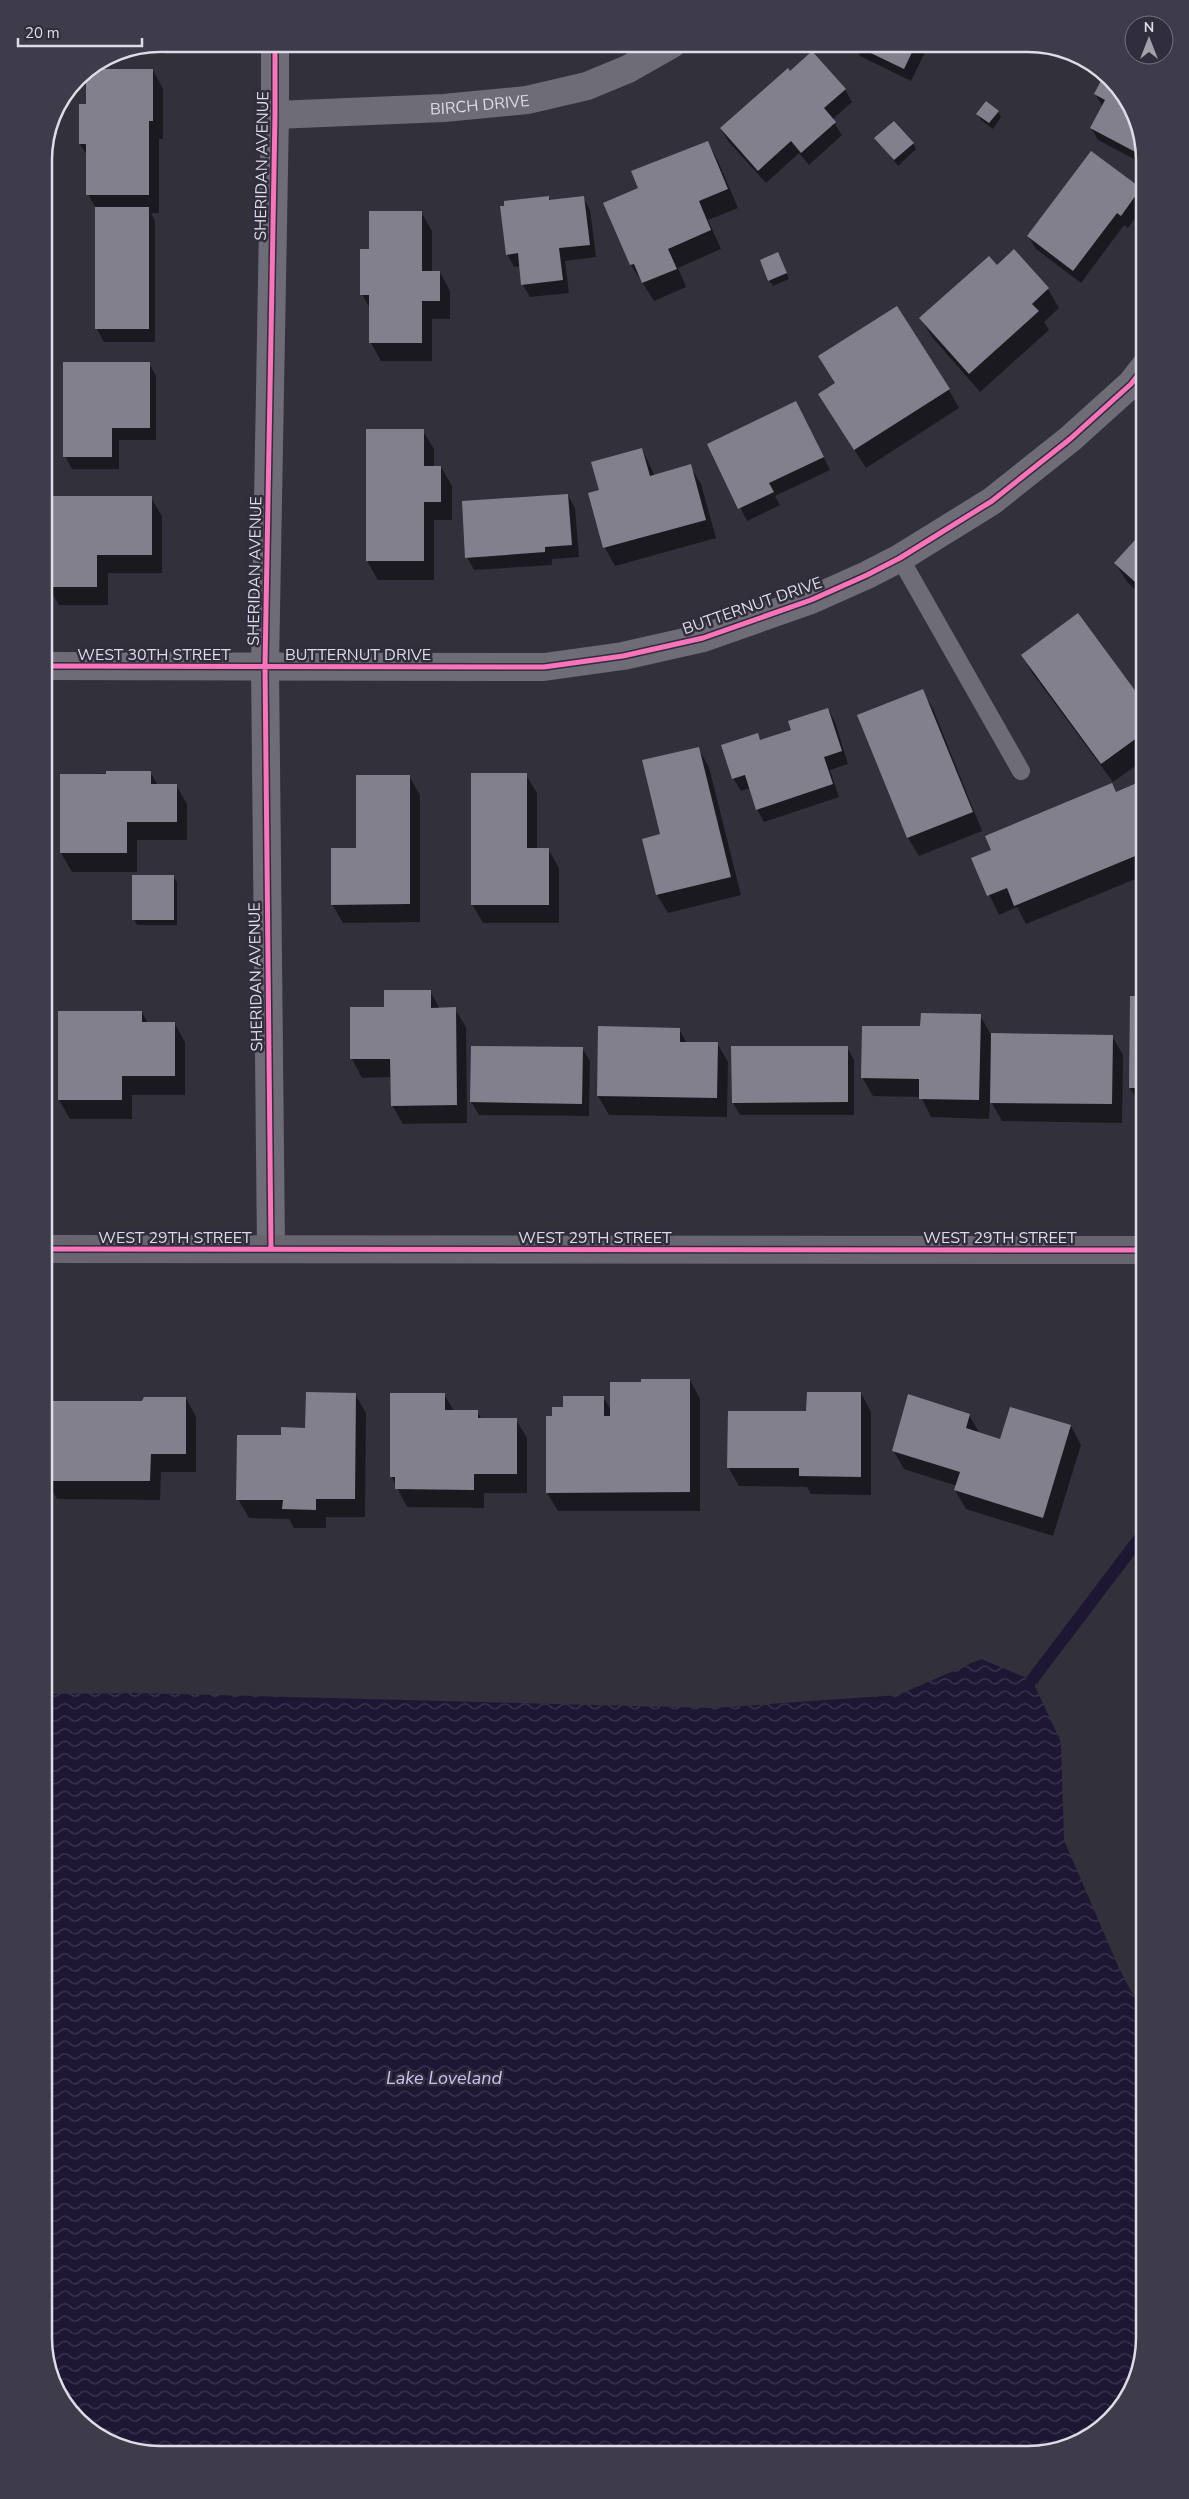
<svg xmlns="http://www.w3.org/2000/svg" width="1189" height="2499" font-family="'Nunito Sans',sans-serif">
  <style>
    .water { fill: url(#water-waves) }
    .shadow { fill: #0007 }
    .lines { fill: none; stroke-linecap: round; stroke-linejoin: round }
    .stream { stroke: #1e1733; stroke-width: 12 }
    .building { fill: #82808c }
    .service { stroke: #6e6c77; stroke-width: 18 }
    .minor { stroke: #6e6c77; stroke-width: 28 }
    .secondary { stroke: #686571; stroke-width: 28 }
    .cycleway-casing { stroke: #302d3d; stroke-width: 8 }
    .cycleway { stroke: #fb73b8; stroke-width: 5 }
    .labels { text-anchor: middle; stroke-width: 5; stroke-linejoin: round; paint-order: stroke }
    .street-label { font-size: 16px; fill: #dedde7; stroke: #302d3d }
    .water-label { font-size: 18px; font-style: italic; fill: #cdc3f5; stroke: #302d3d }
    .rim { fill: none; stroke: #dedde7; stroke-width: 2.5 }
  </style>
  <defs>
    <pattern id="water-waves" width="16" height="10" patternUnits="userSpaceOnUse" patternTransform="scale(1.25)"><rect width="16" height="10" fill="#1e1733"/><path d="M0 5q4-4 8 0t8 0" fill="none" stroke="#3e3851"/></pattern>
  </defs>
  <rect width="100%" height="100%" fill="#32303a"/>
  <!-- water -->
  <path class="water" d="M981,1659L1032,1680L1061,1742L1064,1840L1119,1968L1145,2018V2338L1125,2403L1073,2446L1028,2455H154L90,2431L53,2383L44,2338V1694L139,1693L713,1708L898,1695Z"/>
  <!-- shadow -->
  <path class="shadow" d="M161,44H165V54H113Z
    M853,44H929L911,81L860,56Z
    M153,70L163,89V139H159V213H151L155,221V342H104L97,329V210L88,194V157L80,144L88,105Z
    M789,73L845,89L852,102L832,120L842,135L809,165L799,153L766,183L728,141L721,129Z
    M1105,76L1136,116L1145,165L1098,140L1091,128L1103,107L1095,94Z
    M998,111L1001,117L993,129L981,120L978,114Z
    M876,138L913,143L916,149L898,166Z
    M708,142L718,161L738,208L708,220L721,249L678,268L686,287L654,301L631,265Z
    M1141,189L1145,197V205L1128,228L1124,225L1081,283L1036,249L1028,236Z
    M548,197L551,201L583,197L590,210L596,257L565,261L569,293L530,297L523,285L521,266L514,267L507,254Z
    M421,212L432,231V272H440L450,291V319H432V361H381L371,343V310L362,294L371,250Z
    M1014,251L1048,289L1059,308L1044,322L1049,330L980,392L932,337L921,319L997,267Z
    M781,260L789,279L773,286L769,280Z
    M149,363L156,376V440H119V469H72L65,456Z
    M949,390L959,408L866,468L831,413Z
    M796,402L830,470L775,496L780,505L747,521L709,444Z
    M423,431L434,449V467H441L452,486V520H434V580H378L367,561Z
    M642,449L655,476L690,466L701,484L716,538L615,566L605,548L590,494L601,491Z
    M568,495L575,508L579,557L552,559V565L474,570L467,557Z
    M151,498L162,516V573H108V605H59L48,586Z
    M1145,531V599L1127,582L1116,564Z
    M1078,615L1145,707V759L1113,782L1033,674L1022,655Z
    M922,690L933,709L982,831L919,856L908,838L859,716Z
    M828,709L835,722L848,764L830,770L839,797L764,822L757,809L750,788L741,791L733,778L757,734L761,741L792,730Z
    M698,748L709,767L741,895L668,913L657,895Z
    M150,772L158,785H176L187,804V840H137V872H72L61,853V775Z
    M526,775L537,793V849H548L559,868V923H483L472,904Z
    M409,776L420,795V922L343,923L332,904L357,849Z
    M1138,784L1145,796V875L1026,924L1017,907L999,915L972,859Z
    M44,787L47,793V850H44Z
    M173,876L177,882V925H137L134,919Z
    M44,947L47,953V993H44Z
    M430,991L440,1009H455L466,1027L467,1123L403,1124L392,1105V1077L362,1078L352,1059L386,1009Z
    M1131,997H1145V1106H1141L1130,1088Z
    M142,1012L148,1024H175L185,1042V1095H132V1119H70L59,1100Z
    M980,1015L991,1035L1112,1036L1123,1055L1122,1123L1002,1121L990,1100L989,1119L931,1117L921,1097L873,1096L862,1077L922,1028Z
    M679,1029L687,1043H717L728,1062L727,1117L609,1115L598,1096Z
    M44,1035L53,1050V1119H44Z
    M472,1047L582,1048L590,1061L589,1116L479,1115L471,1102Z
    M847,1047L854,1060V1115H740L733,1103Z
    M690,1380L700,1399V1511H558L547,1493L554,1418L564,1409L603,1397L611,1410Z
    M861,1393L871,1412V1495L811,1494L807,1487L739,1486L728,1467L808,1412Z
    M355,1394L366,1413L365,1517H326V1528H294L289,1519L249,1518L238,1499L282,1436L306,1429Z
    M444,1394L454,1411H477L482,1420H516L527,1438V1493H484V1508L407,1507L391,1476Z
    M186,1398L196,1417V1472H161L160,1500L57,1499L46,1480L143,1403Z
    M969,1415L980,1434L1001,1440L1071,1426L1081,1445L1053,1536L966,1509L955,1490L957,1486L904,1469L893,1450Z"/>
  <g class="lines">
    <!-- stream -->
    <path class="stream" d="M1032,1680L1145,1531"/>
  </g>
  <!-- building -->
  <path class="building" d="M852,44H916L904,69Z
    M812,51L846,89L824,108L836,122L801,153L791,141L758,171L720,128L788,68L790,71Z
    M92,69H153V121H149V195H86V144H79V104H86V72Z
    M1104,75L1136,116L1143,151L1141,155L1090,128L1105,100L1094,94Z
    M986,101L999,111L989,123L976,114Z
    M894,121L914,143L894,160L874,138Z
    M708,141L728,189L699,201L711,230L668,249L677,269L642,283L634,264L630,265L603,203L638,188L631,171Z
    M1091,151L1141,188L1121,216L1117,213L1073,271L1027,236Z
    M549,196V200L584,196L590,245L559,248L563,280L521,285L518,253L506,255L500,206H504V201Z
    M95,207H149V329H95Z
    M369,211H422V271H440V301H422V343H369V295H360V249H369Z
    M1014,249L1049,288L1032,304L1039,311L969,374L919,318L989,256L997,265Z
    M778,252L787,273L768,281L760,260Z
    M897,306L950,389L854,450L818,394L835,383L818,356Z
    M63,362H150V428H112V457H63Z
    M796,401L824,457L769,483L774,492L738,509L707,444Z
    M366,429H424V466H441V502H424V561H366Z
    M642,448L650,476L691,464L706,520L603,548L588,493L599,490L591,462Z
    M568,494L572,545L545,547V552L465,558L462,501Z
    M47,496H152V555H97V587H47Z
    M1145,529V591L1114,563Z
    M1078,613L1145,704V732L1101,764L1021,655Z
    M923,689L973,812L907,838L857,715Z
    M828,708L842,751L824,757L833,784L756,810L745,775L732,779L721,745L758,733L760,740L791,730L788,721Z
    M699,747L731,877L656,895L642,839L660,834L642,760Z
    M106,771H151V784H177V822H127V853H60V774H106Z
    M471,773H527V848H549V905H471Z
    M356,775H410V904L331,905V848H356Z
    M1139,782L1145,797V852L1014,906L1007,888L987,896L971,858L991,850L985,836L1112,783L1116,792Z
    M132,875H174V920H132Z
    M384,990H431V1008L456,1007L457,1105L391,1106L390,1059H350V1007H384Z
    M1130,996H1145V1088H1129Z
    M58,1011H142V1022H175V1076H122V1100H58Z
    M921,1013L981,1014L979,1100L919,1099V1079L861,1078L862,1026H920Z
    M598,1026L680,1028V1042H718L717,1098L597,1096Z
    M991,1033L1113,1035L1112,1104L990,1103Z
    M471,1046L583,1047L582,1104L470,1102Z
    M731,1046H848V1102L732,1103Z
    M641,1379H690V1492L546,1493V1416H552V1407H563V1396H604V1416H610V1382H641Z
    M306,1392L356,1393L355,1499H316V1510L282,1509L283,1500H236L237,1435H281V1427L305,1428Z
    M807,1392H861V1477L799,1476V1468H727L728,1411H806Z
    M390,1393H445V1410H478V1418H517V1474H474V1490L395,1489V1477H390Z
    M908,1394L970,1414L966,1428L1000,1439L1010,1407L1071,1425L1043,1518L954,1490L960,1472L892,1451Z
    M144,1397H186V1454H151L150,1481H45V1401H142Z"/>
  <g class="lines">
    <!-- service -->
    <path class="service" d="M900,558L1021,771"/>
    <!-- minor -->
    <g class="minor">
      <path id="s1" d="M275,115L444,108L527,100L587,86L628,69L672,44"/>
      <path d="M44,666L544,667L623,656L703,638L811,600L867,575L900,558L992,501L1070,439L1131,384L1145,366"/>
      <path d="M271,1249L265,666L275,115V44"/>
    </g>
    <!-- secondary -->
    <path class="secondary" d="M44,1249L1145,1250"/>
    <!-- cycleway casing -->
    <g class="cycleway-casing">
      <path id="cycleway" d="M44,666L544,667L623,656L703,638L811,600L867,575L900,558L992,501L1070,439L1131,384L1145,366
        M44,1249L1145,1250
        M271,1249L265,666L275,115V44"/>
    </g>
    <!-- cycleway -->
    <use href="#cycleway" class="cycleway"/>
  </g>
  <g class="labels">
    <!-- street labels -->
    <g class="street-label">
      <text dy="6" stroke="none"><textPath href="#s1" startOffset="205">BIRCH DRIVE</textPath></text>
      <text transform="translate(261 166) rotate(-89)" y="6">SHERIDAN AVENUE</text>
      <text transform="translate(254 571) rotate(-89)" y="6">SHERIDAN AVENUE</text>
      <text transform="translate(752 605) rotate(-19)" y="6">BUTTERNUT DRIVE</text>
      <text x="154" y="660">WEST 30TH STREET</text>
      <text x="358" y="660">BUTTERNUT DRIVE</text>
      <text transform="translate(255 977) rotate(-91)" y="6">SHERIDAN AVENUE</text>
      <text x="175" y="1243">WEST 29TH STREET</text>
      <text x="595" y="1243">WEST 29TH STREET</text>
      <text x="1000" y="1243">WEST 29TH STREET</text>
    </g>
    <!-- water labels -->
    <g class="water-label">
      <text x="444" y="2084">Lake Loveland</text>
    </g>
  </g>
  <!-- crop -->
  <path d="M0 0H1189V2499H0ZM160 52H1028A108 108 0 0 1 1136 160V2338A108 108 0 0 1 1028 2446H160A108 108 0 0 1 52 2338V160A108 108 0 0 1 160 52Z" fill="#3e3b4b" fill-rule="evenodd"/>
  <path class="rim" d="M160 52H1028A108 108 0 0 1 1136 160V2338A108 108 0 0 1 1028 2446H160A108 108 0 0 1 52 2338V160A108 108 0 0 1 160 52Z"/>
  <!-- north arrow -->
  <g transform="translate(1149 40)"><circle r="24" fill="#302d3d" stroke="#767381"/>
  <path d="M0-4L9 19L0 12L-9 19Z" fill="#a2a0aa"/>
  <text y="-8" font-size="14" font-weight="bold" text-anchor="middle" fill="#dedde7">N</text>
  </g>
  <!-- scale -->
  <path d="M18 38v8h124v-8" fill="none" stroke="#dedde7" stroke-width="2.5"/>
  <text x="25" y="38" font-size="15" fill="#dedde7" stroke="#302d3d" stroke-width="4" paint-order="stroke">20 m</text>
</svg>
